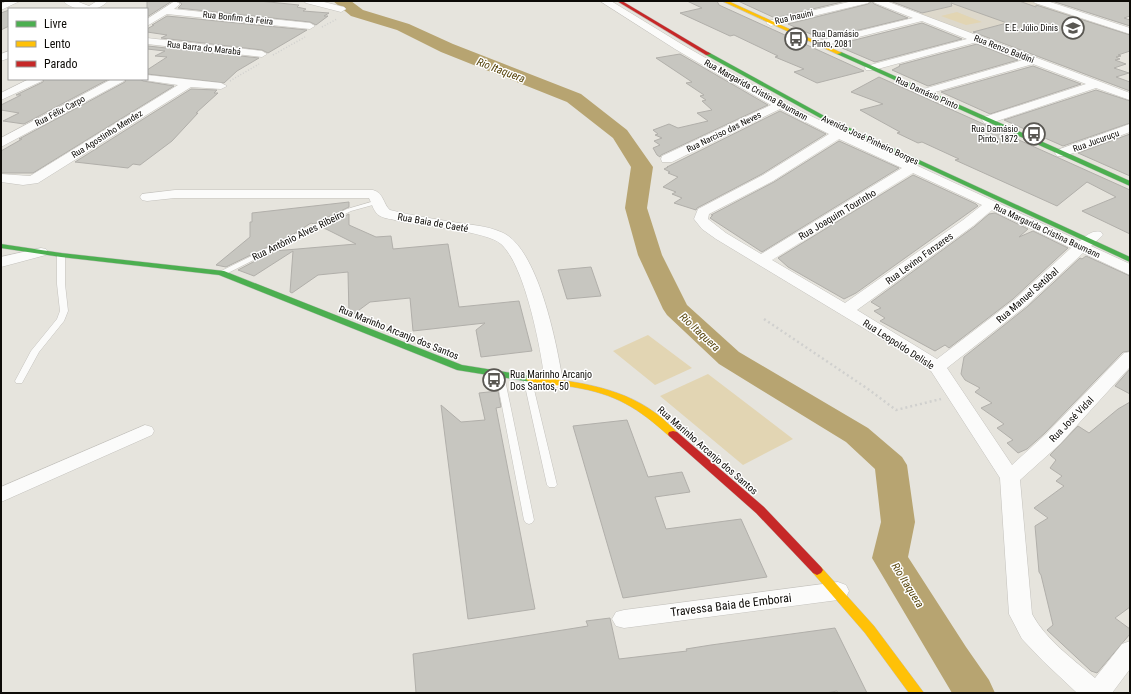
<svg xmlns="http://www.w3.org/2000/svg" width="1131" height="694" font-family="'Roboto Condensed',sans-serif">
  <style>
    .built { fill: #ddd8cb }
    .green { fill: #e2d5b3 }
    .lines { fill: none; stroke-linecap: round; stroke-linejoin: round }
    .river { fill: #b7a471; fill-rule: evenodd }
    .building { fill: #c7c6c0; stroke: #b1afaa }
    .lane-casing { stroke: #c4c2bd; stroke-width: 1 }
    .street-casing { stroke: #c4c2bd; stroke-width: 1 }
    .fast-casing { stroke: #c4c2bd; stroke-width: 1 }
    .slow-casing { stroke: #c4c2bd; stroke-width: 1 }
    .jam-casing { stroke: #c4c2bd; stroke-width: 1 }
    .path-far1 { stroke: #d0d0ce; stroke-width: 1.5; stroke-dasharray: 1 2; stroke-linecap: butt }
    .path { stroke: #d0d0ce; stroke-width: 2.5; stroke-dasharray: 2 3; stroke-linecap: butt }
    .lane { fill: #fbfbfa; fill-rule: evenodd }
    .street { fill: #fbfbfa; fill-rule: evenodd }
    .fast { fill: #4caf50; fill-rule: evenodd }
    .slow { fill: #ffc107; fill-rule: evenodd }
    .jam { fill: #c62828; fill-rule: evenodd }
    .labels { text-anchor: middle; stroke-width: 3; stroke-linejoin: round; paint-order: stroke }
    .far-street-label { font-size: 9px; fill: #0d0b07; stroke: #fff }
    .far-poi-label { font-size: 9px; fill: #0d0b07; stroke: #fff; text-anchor: end }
    .street-label { font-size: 10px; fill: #0d0b07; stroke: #fff }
    .poi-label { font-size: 10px; fill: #0d0b07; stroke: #fff; text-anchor: start }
    .water-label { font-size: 11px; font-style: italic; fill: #57450c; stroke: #fff }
    .near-street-label { font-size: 12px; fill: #0d0b07; stroke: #fff }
  </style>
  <rect width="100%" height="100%" fill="#e6e4dd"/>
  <!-- built -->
  <path class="built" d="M943,1H1030L1130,35V47L1015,21L970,33L919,14L954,5Z"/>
  <!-- green -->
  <path class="green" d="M957,12L982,22L966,25L941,16Z
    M648,335L692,368L655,385L613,351Z
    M708,374L793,439L743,465L660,396Z"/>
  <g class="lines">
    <!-- river -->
    <path class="river" d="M333,1H351L363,10L409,24L453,44L581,94L627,130L653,167L647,208L662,255L687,305L739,352L868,428L902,457L907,465L915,522L908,557L966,647L989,680L995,693H952L872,558L881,522L875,469L846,442L719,364L667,315L663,309L638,255L625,208L631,167L613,138L567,102L441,52L397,30L351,16Z"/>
  </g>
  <!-- building -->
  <path class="building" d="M147,1H172L147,17Z
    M178,1H259L299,5L297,7L306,9L303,11L329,13L324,16H328L316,25L310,22L178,8L182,4Z
    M687,1H717L719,5L864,71L817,83L794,72L804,69L775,57L778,56L734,35L730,36L680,13L702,8Z
    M738,1H846L775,18Z
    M872,1L874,4L908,18L822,39L788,24L868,4Z
    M890,1H1019L1036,7V5L1130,35V51L1118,55L1121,56L1116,57L1120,59L1115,60L1126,64L1114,68L1129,73L1116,77L1130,82V91L973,32L1007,23L951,3L952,6L922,13Z
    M1052,1H1130V16L1124,18L1130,20V26Z
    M9,10V26L1,30V13Z
    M167,16L307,30L268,53L262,50L161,38L167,35L147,32V29L154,25H152Z
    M922,23L962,39L875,62L835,45Z
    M977,44L1018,60L928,86L892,70L900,66L899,65Z
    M147,46H148L259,58L237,71L224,83L147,74V70L167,57L155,56L165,51L147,49Z
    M680,54L768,105L661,155L660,157L657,155L653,148L660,145L654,141L662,138L655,135L658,134L653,130L669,124L678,128L708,121L697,113L712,110L702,101L706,100L700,96L704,95L686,83L692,82L656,58Z
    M1033,66L1081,84L990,114L941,92Z
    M879,77L1130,190V234L1082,211L1116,197L1087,182L1057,206L955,160L959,159L922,142L918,143L897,133L900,132L860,110L883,104L851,92Z
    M44,79H109L24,124L3,121L19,113L1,110V105L21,95H16L43,82Z
    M126,79H140L143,81L174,86L33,173H1V151L22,139H19L125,82Z
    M191,89L217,90L214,93H218L196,113H198L172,141L140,165L133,164L128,168L75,162Z
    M1096,90L1130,101V123L1063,146L1004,120Z
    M780,111L826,134L762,174L697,208L696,210L674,203L682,198L672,194L676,192L663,187L678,177L668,173L670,172L664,169L668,167H667Z
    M1130,134V176L1078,153Z
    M839,141L899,168L762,252L710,218L713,215H711L774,182Z
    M913,175L976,204L978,206L856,293L844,299L788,267L778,258Z
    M349,202V207L314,224L311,223L292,235L226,267L216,265L250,237V222H252V213Z
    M995,213L1028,229L1019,237L1033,231L1068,248L1013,299L949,348L945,345L935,351L880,321L885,318L874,311L881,308L871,302L974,227L989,214Z
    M349,214V225L376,237L391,236L393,249L448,244L459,307L519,301L532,351L481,357L476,330L485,323L413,331L410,298L370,302L351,316L349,315L348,272L318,275L292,293L290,292L293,251L254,276L238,270L274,251L356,244L322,227Z
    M1086,256L1130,276V351L1123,352L1045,433L1027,449L1018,453L1007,443L1013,440L997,428L1004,424L981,408L992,403L975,392L980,388L965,380L961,374L964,357L1027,307L1080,258L1082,259Z
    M591,267L601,296L567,299L558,270Z
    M1130,369V394L1115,386Z
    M498,391L501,407L496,408L535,609L468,619L441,405L461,422L485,420L479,393Z
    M1130,402V607L1115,618L1130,629V634L1097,673L1091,671L1047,630L1053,625L1041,575L1039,572L1035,526L1048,518L1034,508L1064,486L1056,481L1062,476L1050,468L1056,460L1050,455L1078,426L1089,433L1118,409Z
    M627,420L648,477L682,472L690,492L655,497L666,529L741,519L767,577L623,598L573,426Z
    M610,618L619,659L687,651L686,649L711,645L835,628L867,693H838L837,691L826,693H416L413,654L588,626L586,621Z"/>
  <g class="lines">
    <!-- lane casing -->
    <g class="lane-casing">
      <path id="lane" d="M378,200L380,201V203L351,211L224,275H221L217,273L347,209Z
        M61,253L65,255V284L68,311L64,321L39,352L22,383H16L15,381L31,351L57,319L60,311L57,284V255Z
        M500,372L504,375L534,520L532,523L529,524L526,523L524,520L496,375Z
        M527,374L531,377L557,485L555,487H549L547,485L523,377Z"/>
    </g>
    <!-- street casing -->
    <g class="street-casing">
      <path id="street" d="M7,1H20L1,10V4Z
        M63,1H76L89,6L97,1H108C98,13 74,12 63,1Z
        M175,1L180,4L174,9L310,23L315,26L310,29L167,14L147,26V19Z
        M304,1H320L344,7L346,9L341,12L306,3Z
        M600,1H611L683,45L784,103L842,131L1080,241C1087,235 1092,230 1101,232L1103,235L1091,246L1130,264V275L1083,253L1026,306L947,368L1012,465L1046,434L1124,353L1130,352V367L1060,444L1020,480L1032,614C1046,640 1073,659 1095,678L1122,644L1130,641V669L1112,693H1077L1043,661L1022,639L1009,614L1000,478L931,371L895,347L716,239L702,229L694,219L698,209L763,175L829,134L780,109L672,162H662L661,159L662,156L771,105L675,49ZM839,139L902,168L761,254L726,233L708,219L709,214L773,181ZM913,173L982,205L963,220L845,303L772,260ZM992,210L1071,248L1014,300L937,359L857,310L973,226Z
        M853,1H870L868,3L771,26L766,23L768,21Z
        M873,1H886L1101,82L1130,93V100L1096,88L988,124L984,123L982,120L984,117L1086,84L1033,64L928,94H920L918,92L920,90L1023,60L977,42L874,70H866L865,68L866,66L967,39L922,21L819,47L815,46L814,44L815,42L913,18L875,3Z
        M1033,1H1047L1130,28V34L1035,3Z
        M147,38L262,51L267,54L262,57L147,44Z
        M9,51V58L1,61V54Z
        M147,75L221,83L227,86L221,89L191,87L38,183L23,185L1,182V174L30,176L178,85L143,80L142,79H147Z
        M29,79H43L42,81L1,100V93Z
        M112,79H125L124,81L1,147V138Z
        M1130,124V132L1065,156H1057L1055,153L1057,150Z
        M175,190H373C384,193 383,204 390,210C413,216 436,219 459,223C473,225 487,226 501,232C538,246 557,345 563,382L560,386L554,388L548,386L545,382C541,349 525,265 501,244C487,231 421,226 398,221C393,219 385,219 380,216C374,213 372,204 369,198H175L147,201L142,200L140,197L142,194Z
        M41,248L46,249L48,252L46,255L1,267V257Z
        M145,425L152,427L154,431L152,435L1,502V487Z
        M838,582L846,585L849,591L846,597L838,600L624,628L616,626L612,619L616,612L624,610Z"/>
    </g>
    <!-- fast casing -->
    <g class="fast-casing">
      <path id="fast" d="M708,52L828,118L1130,257V262L824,120L706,55V53Z
        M837,52H841L1130,181V186L837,54Z
        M1,244L61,253L224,271L462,365L531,376L536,379L531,382L457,370L219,275L61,257L1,248Z"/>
    </g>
    <!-- slow casing -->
    <g class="slow-casing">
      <path id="slow" d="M722,1H728L842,53L837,54Z
        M531,376C578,382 626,387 663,419C668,424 674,428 678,434L677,436H669C638,408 616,394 573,387C558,385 542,385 528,381L526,379Z
        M817,565L821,567L874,626L924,693H909L865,633L813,573L811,570L813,567Z"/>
    </g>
    <!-- jam casing -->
    <g class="jam-casing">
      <path id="jam" d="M617,1H622L711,54L706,55Z
        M673,431L677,432L764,507L821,567L823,570L821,573L817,575L813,573L756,513L669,436L668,434L669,432Z"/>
    </g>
    <!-- path-far1 -->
    <path class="path-far1" d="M322,27L337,19
      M273,55L305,37
      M230,81L259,64"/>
    <!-- path -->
    <path class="path" d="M764,319L868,389L896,410L941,399"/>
    <!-- lane -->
    <use href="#lane" class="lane"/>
    <!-- street -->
    <use href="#street" class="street"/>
    <!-- fast -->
    <use href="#fast" class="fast"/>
    <!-- slow -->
    <use href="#slow" class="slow"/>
    <!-- jam -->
    <use href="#jam" class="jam"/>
  </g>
  <!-- icons -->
  <defs>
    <g id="school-ring" transform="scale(1.15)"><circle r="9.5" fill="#fff" stroke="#595752" stroke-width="1.5"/><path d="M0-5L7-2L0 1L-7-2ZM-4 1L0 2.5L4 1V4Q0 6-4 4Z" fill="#595752"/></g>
    <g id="bus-ring" transform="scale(1.15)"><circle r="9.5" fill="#fff" stroke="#595752" stroke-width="1.5"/><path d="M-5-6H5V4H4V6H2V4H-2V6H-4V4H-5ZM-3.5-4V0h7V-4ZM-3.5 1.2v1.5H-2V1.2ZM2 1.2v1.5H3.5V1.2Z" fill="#595752"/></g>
  </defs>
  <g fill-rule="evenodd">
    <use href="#school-ring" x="1073" y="28"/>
    <use href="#bus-ring" x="796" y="39"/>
    <use href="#bus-ring" x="1034" y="134"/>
    <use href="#bus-ring" x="494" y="380"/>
  </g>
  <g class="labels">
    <!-- far-street labels -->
    <g class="far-street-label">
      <text transform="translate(794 17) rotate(-13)" y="3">Rua Inauini</text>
      <text transform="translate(238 18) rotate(6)" y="3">Rua Bonfim da Feira</text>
      <text transform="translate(204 48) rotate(6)" y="3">Rua Barra do Marabá</text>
      <text transform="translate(1004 49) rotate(21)" y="3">Rua Renzo Baldini</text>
      <text transform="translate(756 90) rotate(29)" y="3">Rua Margarida Cristina Baumann</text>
      <text transform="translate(927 93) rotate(24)" y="3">Rua Damásio Pinto</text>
      <text transform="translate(60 111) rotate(-28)" y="3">Rua Félix Carpo</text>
      <text transform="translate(724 132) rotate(-26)" y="3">Rua Narciso das Neves</text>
      <text transform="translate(107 134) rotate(-32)" y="3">Rua Agostinho Mendez</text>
      <text transform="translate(870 140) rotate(25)" y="3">Avenida José Pinheiro Borges</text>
      <text transform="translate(1096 141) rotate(-20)" y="3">Rua Jucuruçu</text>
      <text transform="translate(1047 231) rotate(25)" y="3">Rua Margarida Cristina Baumann</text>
    </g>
    <!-- far-poi labels -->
    <g class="far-poi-label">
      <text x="1058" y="31">E.E. Júlio Dinis</text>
      <text x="812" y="37" text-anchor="start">Rua Damásio<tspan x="812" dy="10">Pinto, 2081</tspan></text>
      <text x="1018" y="132">Rua Damásio<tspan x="1018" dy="10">Pinto, 1872</tspan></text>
    </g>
    <!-- street labels -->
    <g class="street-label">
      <text transform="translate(837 214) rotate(-31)" y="4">Rua Joaquim Tourinho</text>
      <text transform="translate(433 222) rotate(10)" y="4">Rua Baia de Caeté</text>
      <text transform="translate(298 235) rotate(-26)" y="4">Rua Antônio Alves Ribeiro</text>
      <text transform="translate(919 258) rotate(-36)" y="4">Rua Levino Fanzeres</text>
      <text transform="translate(1027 295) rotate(-41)" y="4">Rua Manuel Setúbal</text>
      <text transform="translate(399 332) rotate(22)" y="4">Rua Marinho Arcanjo dos Santos</text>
      <text transform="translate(899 344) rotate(33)" y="4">Rua Leopoldo Delisle</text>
      <text transform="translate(1071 419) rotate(-46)" y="4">Rua José Vidal</text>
      <text transform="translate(708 450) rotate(41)" y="4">Rua Marinho Arcanjo dos Santos</text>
    </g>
    <!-- poi labels -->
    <g class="poi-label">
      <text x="510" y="378">Rua Marinho Arcanjo<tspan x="510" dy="12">Dos Santos, 50</tspan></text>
    </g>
    <!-- water labels -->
    <g class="water-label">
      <text transform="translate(501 70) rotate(21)" y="4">Rio Itaquera</text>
      <text transform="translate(700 332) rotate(43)" y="4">Rio Itaquera</text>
      <text transform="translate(908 585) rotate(58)" y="4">Rio Itaquera</text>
    </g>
    <!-- near-street labels -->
    <g class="near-street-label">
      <text transform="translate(731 605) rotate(-7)" y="4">Travessa Baia de Emborai</text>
    </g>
  </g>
  <!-- border -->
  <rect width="1131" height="694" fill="none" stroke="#0d0b07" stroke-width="4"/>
  <!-- legend -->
  <rect x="8" y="8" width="140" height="72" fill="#ffffff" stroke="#9e9d9c"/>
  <rect x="16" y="21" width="20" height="6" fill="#4caf50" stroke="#9e9d9c"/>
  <text x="44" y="28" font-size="12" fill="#0d0b07">Livre</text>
  <rect x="16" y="41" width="20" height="6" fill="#ffc107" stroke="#9e9d9c"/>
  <text x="44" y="48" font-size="12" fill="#0d0b07">Lento</text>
  <rect x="16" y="61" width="20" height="6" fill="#c62828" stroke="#9e9d9c"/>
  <text x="44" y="68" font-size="12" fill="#0d0b07">Parado</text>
</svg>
